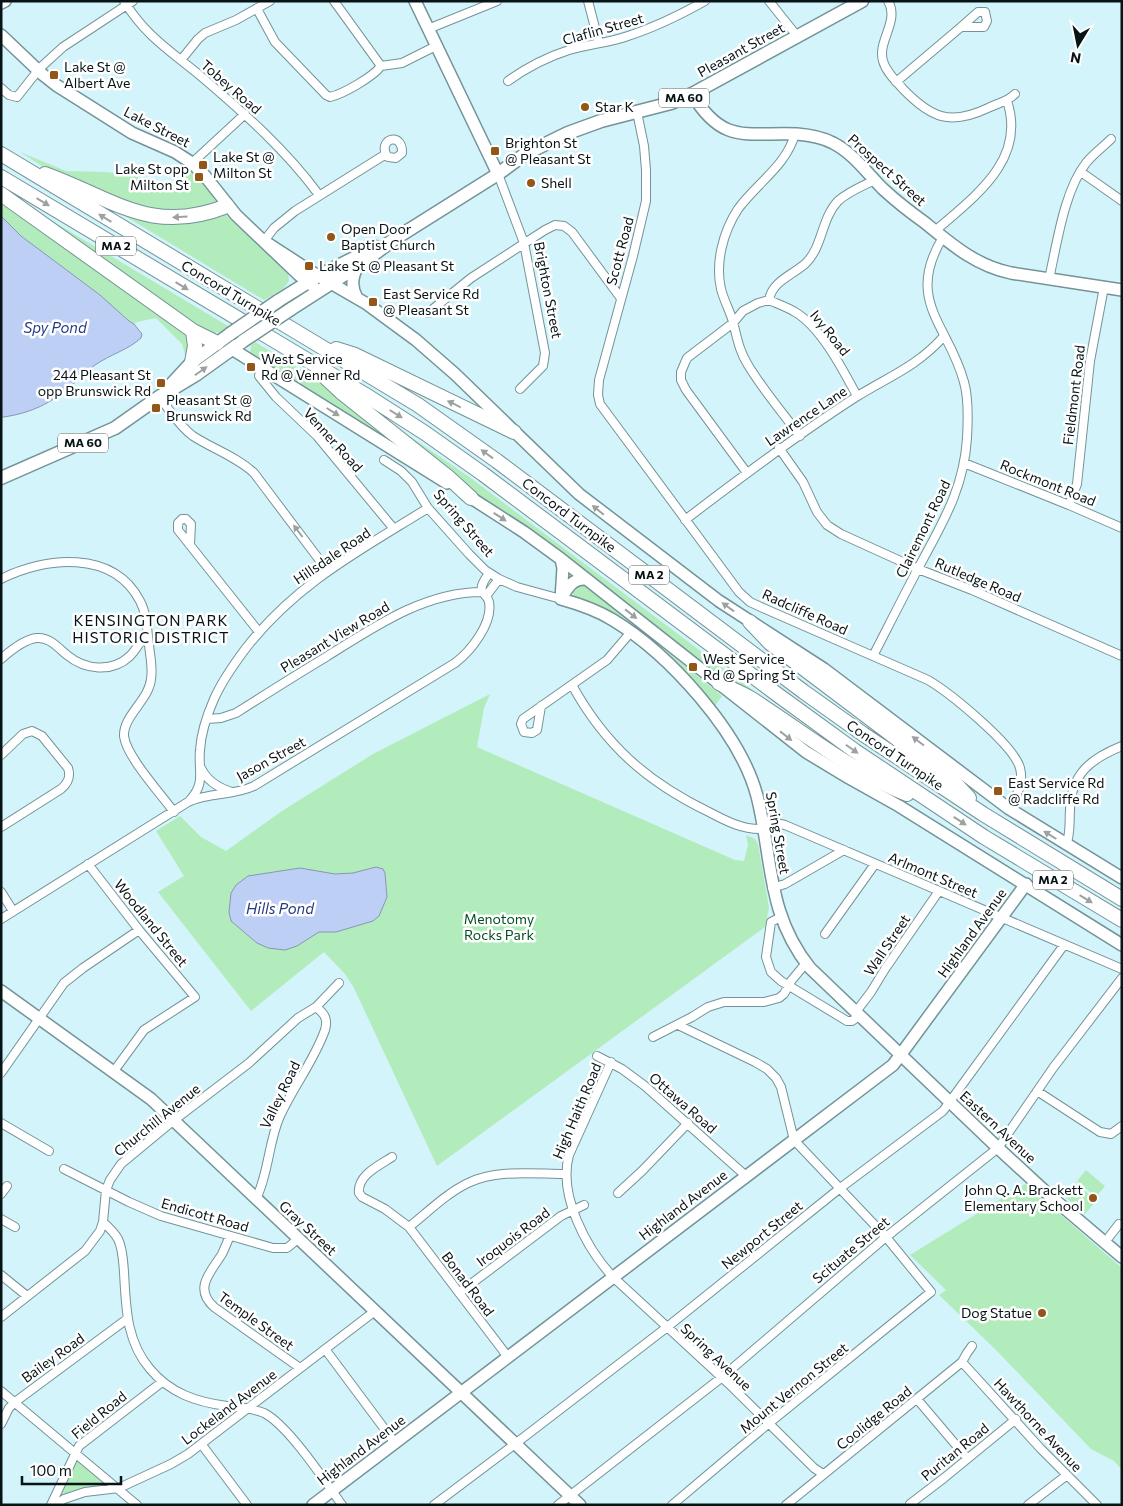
<svg xmlns="http://www.w3.org/2000/svg" width="1123" height="1506" font-family="Commissioner,sans-serif">
  <style>
    .green { fill: #b2ecbc }
    .water { fill: #becff6; stroke: #8797b2 }
    .lines { fill: none; stroke-linecap: round; stroke-linejoin: round }
    .street-casing { stroke: #749398; stroke-width: 10 }
    .secondary-casing { stroke: #749398; stroke-width: 14 }
    .primary-casing { stroke: #749398; stroke-width: 15 }
    .highway-casing { stroke: #749398; stroke-width: 16 }
    .street { stroke: #fff; stroke-width: 8 }
    .secondary { stroke: #fff; stroke-width: 11 }
    .primary { stroke: #fff; stroke-width: 12 }
    .highway { stroke: #fff; stroke-width: 14 }
    .primary-bridge-casing { stroke: #749398; stroke-width: 15; stroke-linecap: butt }
    .primary-bridge { stroke: #fff; stroke-width: 12 }
    .oneway { fill: #9ca1a1 }
    .poi-dot { fill: #925617; stroke: #fff; stroke-width: 2 }
    .labels { text-anchor: middle; stroke-width: 5; stroke-linejoin: round; paint-order: stroke }
    .shield { fill: #fff; stroke: #515a5b; stroke-width: 1 }
    .shield-label { font-size: 12px; font-weight: bold; fill: #071315 }
    .street-label { font-size: 14px; fill: #071315; stroke: #fff }
    .poi-label { font-size: 14px; fill: #071315; stroke: #fff; text-anchor: start }
    .park-label { font-size: 14px; fill: #044f21; stroke: #fff }
    .water-label { font-size: 15px; font-style: italic; fill: #253b85; stroke: #fff }
    .neighbourhood-label { font-size: 15px; letter-spacing: 1px; fill: #071315; stroke: #fff }
  </style>
  <rect width="100%" height="100%" fill="#d3f4fa"/>
  <!-- green -->
  <path class="green" d="M20,152L66,171L107,172L134,176L168,186L178,179L190,167L205,185L218,205L197,213L149,212L51,172Z
    M1,198L191,337L186,358L182,344L156,318L137,322L134,324L129,321L100,295L21,236L1,216Z
    M110,207L224,213L288,274L289,281L283,289L264,300Z
    M34,210L228,326L222,332L206,334Z
    M255,342L328,386L427,466L250,356L251,345Z
    M392,424L468,476L787,716L815,739L683,649L454,478Z
    M583,584L722,696L713,709L684,676L575,598L572,592L574,586Z
    M490,694L484,708L477,747L735,860L744,861L748,845L746,835L755,839L758,844L769,908L765,927L437,1166L354,988L345,974L324,952L251,1011L158,892L184,876L156,831L180,816L201,837L226,851L282,811L373,754Z
    M1086,1170L1105,1186L1096,1197L1077,1181Z
    M1075,1182L1096,1201L1085,1214L1063,1195Z
    M1025,1184L1122,1268V1470L1114,1461L1091,1449L996,1350L939,1295L946,1290L910,1255Z
    M75,1452L119,1488L85,1492L55,1505Z"/>
  <!-- water -->
  <path class="water" d="M1,216L21,236L100,295L129,321L134,324L142,334L141,338C128,350 111,354 95,365C87,370 80,378 72,385C52,403 31,413 4,417H1Z
    M376,867L383,869L385,873L387,897L379,916L373,921L336,932H319L297,946L285,950L268,948L257,943L231,921L229,912L231,893L236,885L248,876L300,868L335,874L353,873Z"/>
  <g class="lines">
    <!-- street casing -->
    <g class="street-casing">
      <path id="street" d="M124,1C146,37 172,52 203,78C245,114 286,150 319,195
        M334,1L381,66
        M588,1L599,43
        M769,1L797,36
        M888,1C900,21 877,41 883,61C886,72 896,81 903,89C931,118 950,126 988,108C998,103 1007,102 1015,94
        M257,9L275,42L326,95L330,97C343,94 373,77 381,66L402,63L436,46
        M428,29L497,1
        M181,60L198,39L205,33L236,20L270,1
        M508,81C526,68 547,57 569,50C588,44 609,43 628,36C656,27 680,15 705,1
        M896,82L961,27H984L987,21L985,12H978L961,27
        M1,88L9,95L17,97L40,68L63,47L133,1
        M637,112L644,146L646,170V201L633,256L599,380L598,395L600,404L739,592L750,602L763,608L928,680C950,693 1014,745 1020,768C1024,784 1017,796 1008,808
        M795,134C786,166 757,183 738,209C723,232 715,263 721,289C724,301 730,311 733,322C737,337 739,351 748,365C763,390 782,412 800,436
        M192,163L245,114
        M1081,172L1122,201
        M498,174L524,243L545,353L543,366L520,389
        M935,231C974,197 1027,160 1007,101
        M264,241L274,228L295,211L386,154L388,157L396,158L402,153C403,132 379,138 386,154
        M1049,279C1057,244 1064,191 1086,163C1093,154 1103,147 1111,139
        M769,300C778,304 787,307 795,312C821,327 843,370 857,396
        M428,313L471,278L545,230L555,225L564,226L572,232L620,297
        M261,366L259,376L276,397L317,436L394,529
        M159,397C170,410 179,426 193,436C213,449 237,457 254,473L327,570
        M779,448L803,482L817,512L827,525L841,534L918,569L972,590L1122,656
        M384,460L401,471L412,482L428,508L469,554L485,570L499,579L517,587L561,599
        M964,463L1069,505L1122,528
        M747,473L686,390L681,380V372L687,358L733,323L743,311L758,303L769,300C772,281 793,275 806,263C823,246 821,219 838,201C848,192 862,186 875,180
        M1069,505L1077,484L1090,361L1104,287
        M685,520C741,477 797,435 856,397C888,377 918,366 944,336
        M190,545L191,524L186,519H182L178,523V530L259,632
        M1,579C44,557 113,549 140,601C147,614 147,630 149,645C150,656 153,668 151,679C149,700 123,716 124,736C126,756 161,794 174,812
        M486,596L499,579
        M873,656C889,625 904,595 920,565C943,522 964,488 967,438C968,421 969,399 964,382C949,325 904,301 943,237
        M1,659C10,651 25,639 37,638C50,637 58,648 67,655C85,670 112,673 130,656C137,649 142,639 147,631
        M572,685C605,745 647,782 709,812C726,821 743,830 763,829
        M541,706L537,730L532,733L524,732L521,724L523,719L607,660L631,632
        M207,719L221,718L236,713C266,694 296,675 326,657C374,627 424,592 482,592
        M1,755L23,734L32,731L42,736L68,768C71,777 68,783 61,789L1,827
        M201,768C207,781 219,788 232,792
        M190,800C206,782 198,772 200,750C201,734 207,715 214,699C222,681 234,664 246,648C297,583 359,551 428,508
        M762,820L785,825L1122,969
        M1066,845C1071,833 1069,823 1070,810C1071,774 1090,759 1122,746
        M88,864L139,930L195,997L144,1030L114,1071
        M772,888L785,884L844,850
        M1,892L13,911
        M781,917L771,922L766,957L771,972L781,981L847,1021H852L859,1016
        M1,919L188,802C209,792 233,796 254,786L455,663C471,651 493,623 489,602C488,597 484,595 482,591C480,585 486,578 489,573
        M825,934L875,864
        M855,1013L871,992L885,969L939,891
        M653,1037L692,1017L708,1007L724,1002H764L779,998L784,994L791,981L806,963
        M597,1056L622,1069L645,1086L746,1176
        M611,1062L569,1155C558,1195 586,1248 613,1277L729,1384L814,1468L823,1474
        M1,1073L64,983L83,968L139,930
        M1037,1091L1100,1132L1111,1134L1122,1126
        M1,1123L49,1151
        M392,1157C380,1165 357,1175 359,1193L362,1197L385,1209L409,1227L508,1357
        M64,1169L129,1202L161,1216L273,1248H287L298,1239
        M618,1193L642,1171L688,1123
        M1,1194L7,1186
        M256,1199C269,1173 268,1143 280,1116C293,1087 314,1061 325,1030C328,1019 325,1014 316,1007
        M1,1219L15,1227
        M103,1222C108,1227 114,1232 118,1239C123,1249 123,1261 124,1272C126,1307 126,1341 150,1369C170,1393 196,1402 227,1406C239,1407 252,1408 264,1413C288,1425 325,1481 342,1505
        M409,1227C428,1212 447,1193 468,1183C497,1169 534,1174 565,1174
        M230,1236C227,1242 225,1248 222,1254C211,1272 193,1288 214,1307L300,1368
        M1109,1237L1119,1224
        M1,1275L27,1296
        M459,1293L561,1216L584,1205
        M1,1317L85,1251L100,1231L103,1222L106,1190L110,1180L121,1164L173,1121L249,1063L298,1018L316,1007L339,983
        M325,1349L395,1443
        M962,1362L1040,1448L1097,1505
        M1,1391L137,1505
        M917,1399L967,1458
        M1,1424L9,1408L15,1402L127,1319
        M202,1445L247,1505
        M910,1504L944,1478L1016,1419
        M51,1505L79,1446L162,1382
        M55,1505L64,1499L85,1492L119,1488L171,1464L188,1454L375,1311
        M434,1505L515,1444L666,1328L839,1189L943,1111L1064,945
        M558,1505L721,1378L886,1237L998,1148L1053,1068L1122,978
        M672,1505L768,1424L931,1292L886,1237L794,1140L781,1087L776,1078L767,1069L755,1062L678,1025
        M786,1505L962,1362L967,1353L972,1346
        M1028,1505L1067,1475"/>
    </g>
    <!-- secondary casing -->
    <g class="secondary-casing">
      <path id="secondary" d="M415,1L498,174
        M1,3L5,1
        M1,35L42,74L56,85L132,133L175,152L192,163L205,176L236,215L299,275L314,287
        M692,94C723,145 746,132 797,134C809,135 822,137 833,143C853,153 867,173 883,189C896,201 910,212 924,222C951,244 976,266 1011,273L1122,290
        M264,241L310,271L367,304L416,340L455,374L579,494L719,601L824,669L1008,808L1122,878
        M357,298C351,288 352,276 358,266
        M232,349L447,483
        M465,494L524,532L561,559L806,752L849,778L899,806L1122,945
        M562,597C568,587 573,578 586,579
        M561,599C579,604 597,610 613,620C669,654 740,732 757,796C773,859 766,913 810,968L998,1148L1049,1195L1122,1257
        M561,599L563,568L561,559
        M1,991L151,1099L580,1505
        M313,1505L893,1065L1026,884"/>
    </g>
    <!-- primary casing -->
    <g class="primary-casing">
      <path id="primary" d="M278,301L318,276L376,247
        M291,309L358,266L393,240L498,174L525,154L568,133L601,121L671,103L692,94L862,1
        M168,388L192,362L230,334
        M1,478L115,428L159,397L197,374L243,341"/>
    </g>
    <!-- highway casing -->
    <g class="highway-casing">
      <path id="highway" d="M1,154L418,405L497,461L804,692L863,734L983,814L1122,899
        M45,174C114,199 151,236 227,206
        M1,177L364,394L425,433L483,474L778,695L855,751L984,837L1122,920
        M1,194L193,331L217,343
        M336,349L355,355L514,432
        M192,362L195,346L193,331
        M326,378L341,392L448,477L471,498
        M750,622L770,643L953,781L969,798
        M719,683C729,688 740,692 750,698C802,731 850,771 907,794"/>
    </g>
    <!-- street -->
    <use href="#street" class="street"/>
    <!-- secondary -->
    <use href="#secondary" class="secondary"/>
    <!-- primary -->
    <use href="#primary" class="primary"/>
    <!-- highway -->
    <use href="#highway" class="highway"/>
    <!-- primary-bridge casing -->
    <g class="primary-bridge-casing">
      <path id="primary-bridge" d="M230,334L278,301
        M243,341L291,309"/>
    </g>
    <!-- primary-bridge -->
    <use href="#primary-bridge" class="primary-bridge"/>
  </g>
  <!-- one-way arrows -->
  <defs><path id="oneway-solid" d="M-6-.8H1V-3.2L6.5 0L1 3.2V.8H-6Z" transform="scale(1.25)"/></defs>
  <g class="oneway">
    <use href="#oneway-solid" transform="translate(43 202) rotate(31)"/>
    <use href="#oneway-solid" transform="translate(180 217) rotate(177)"/>
    <use href="#oneway-solid" transform="translate(105 218) rotate(-149)"/>
    <use href="#oneway-solid" transform="translate(182 286) rotate(31)"/>
    <use href="#oneway-solid" transform="translate(201 371) rotate(-35)"/>
    <use href="#oneway-solid" transform="translate(454 404) rotate(-154)"/>
    <use href="#oneway-solid" transform="translate(333 412) rotate(32)"/>
    <use href="#oneway-solid" transform="translate(396 414) rotate(32)"/>
    <use href="#oneway-solid" transform="translate(487 454) rotate(-144)"/>
    <use href="#oneway-solid" transform="translate(598 510) rotate(-141)"/>
    <use href="#oneway-solid" transform="translate(500 517) rotate(33)"/>
    <use href="#oneway-solid" transform="translate(298 531) rotate(-127)"/>
    <use href="#oneway-solid" transform="translate(728 607) rotate(-144)"/>
    <use href="#oneway-solid" transform="translate(631 614) rotate(38)"/>
    <use href="#oneway-solid" transform="translate(786 736) rotate(38)"/>
    <use href="#oneway-solid" transform="translate(918 741) rotate(-143)"/>
    <use href="#oneway-solid" transform="translate(852 749) rotate(35)"/>
    <use href="#oneway-solid" transform="translate(960 821) rotate(33)"/>
    <use href="#oneway-solid" transform="translate(1050 835) rotate(-148)"/>
    <use href="#oneway-solid" transform="translate(1086 899) rotate(31)"/>
  </g>
  <!-- markers -->
  <g class="poi-dot">
    <rect x="49" y="70" width="10" height="10" rx="2.5"/>
    <circle cx="585" cy="107" r="5"/>
    <rect x="490" y="146" width="10" height="10" rx="2.5"/>
    <rect x="198" y="160" width="10" height="10" rx="2.5"/>
    <rect x="194" y="172" width="10" height="10" rx="2.5"/>
    <circle cx="531" cy="183" r="5"/>
    <circle cx="331" cy="237" r="5"/>
    <rect x="304" y="261" width="10" height="10" rx="2.5"/>
    <rect x="368" y="297" width="10" height="10" rx="2.5"/>
    <rect x="246" y="362" width="10" height="10" rx="2.5"/>
    <rect x="156" y="378" width="10" height="10" rx="2.5"/>
    <rect x="151" y="403" width="10" height="10" rx="2.5"/>
    <rect x="688" y="662" width="10" height="10" rx="2.5"/>
    <rect x="993" y="786" width="10" height="10" rx="2.5"/>
    <circle cx="1093" cy="1198" r="5"/>
    <circle cx="1042" cy="1313" r="5"/>
  </g>
  <g class="labels">
    <!-- shield labels -->
    <g class="shield">
      <rect x="659" y="88.5" width="50" height="19" rx="4"/>
      <rect x="96" y="236.5" width="40" height="19" rx="4"/>
      <rect x="58" y="433.5" width="50" height="19" rx="4"/>
      <rect x="629" y="565.5" width="40" height="19" rx="4"/>
      <rect x="1033" y="870.5" width="40" height="19" rx="4"/>
    </g>
    <g class="shield-label">
      <text x="684" y="102">MA 60</text>
      <text x="116" y="250">MA 2</text>
      <text x="83" y="447">MA 60</text>
      <text x="649" y="579">MA 2</text>
      <text x="1053" y="884">MA 2</text>
    </g>
    <!-- street labels -->
    <g class="street-label">
      <text transform="translate(603 29) rotate(-16)" y="5">Claflin Street</text>
      <text transform="translate(741 50) rotate(-29)" y="5">Pleasant Street</text>
      <text transform="translate(231 87) rotate(41)" y="5">Tobey Road</text>
      <text transform="translate(157 127) rotate(27)" y="5">Lake Street</text>
      <text transform="translate(887 170) rotate(42)" y="5">Prospect Street</text>
      <text transform="translate(620 251) rotate(-75)" y="5">Scott Road</text>
      <text transform="translate(548 290) rotate(79)" y="5">Brighton Street</text>
      <text transform="translate(231 293) rotate(31)" y="5">Concord Turnpike</text>
      <text transform="translate(830 333) rotate(51)" y="5">Ivy Road</text>
      <text transform="translate(1074 395) rotate(-83)" y="5">Fieldmont Road</text>
      <text transform="translate(806 416) rotate(-34)" y="5">Lawrence Lane</text>
      <text transform="translate(333 440) rotate(48)" y="5">Venner Road</text>
      <text transform="translate(1048 483) rotate(22)" y="5">Rockmont Road</text>
      <text transform="translate(569 515) rotate(37)" y="5">Concord Turnpike</text>
      <text transform="translate(464 523) rotate(49)" y="5">Spring Street</text>
      <text transform="translate(923 529) rotate(-64)" y="5">Clairemont Road</text>
      <text transform="translate(332 556) rotate(-34)" y="5">Hillsdale Road</text>
      <text transform="translate(978 580) rotate(23)" y="5">Rutledge Road</text>
      <text transform="translate(805 612) rotate(24)" y="5">Radcliffe Road</text>
      <text transform="translate(335 637) rotate(-31)" y="5">Pleasant View Road</text>
      <text transform="translate(895 755) rotate(34)" y="5">Concord Turnpike</text>
      <text transform="translate(271 759) rotate(-29)" y="5">Jason Street</text>
      <text transform="translate(778 833) rotate(80)" y="5">Spring Street</text>
      <text transform="translate(933 875) rotate(23)" y="5">Arlmont Street</text>
      <text transform="translate(151 923) rotate(51)" y="5">Woodland Street</text>
      <text transform="translate(972 933) rotate(-54)" y="5">Highland Avenue</text>
      <text transform="translate(887 945) rotate(-56)" y="5">Wall Street</text>
      <text transform="translate(280 1095) rotate(-64)" y="5">Valley Road</text>
      <text transform="translate(683 1103) rotate(41)" y="5">Ottawa Road</text>
      <text transform="translate(577 1111) rotate(-67)" y="5">High Haith Road</text>
      <text transform="translate(157 1120) rotate(-39)" y="5">Churchill Avenue</text>
      <text transform="translate(998 1127) rotate(43)" y="5">Eastern Avenue</text>
      <text transform="translate(683 1205) rotate(-37)" y="5">Highland Avenue</text>
      <text transform="translate(205 1215) rotate(16)" y="5">Endicott Road</text>
      <text transform="translate(308 1228) rotate(43)" y="5">Gray Street</text>
      <text transform="translate(762 1235) rotate(-39)" y="5">Newport Street</text>
      <text transform="translate(513 1237) rotate(-37)" y="5">Iroquois Road</text>
      <text transform="translate(851 1250) rotate(-40)" y="5">Scituate Street</text>
      <text transform="translate(468 1284) rotate(53)" y="5">Bonad Road</text>
      <text transform="translate(256 1321) rotate(36)" y="5">Temple Street</text>
      <text transform="translate(716 1357) rotate(43)" y="5">Spring Avenue</text>
      <text transform="translate(53 1358) rotate(-36)" y="5">Bailey Road</text>
      <text transform="translate(794 1388) rotate(-39)" y="5">Mount Vernon Street</text>
      <text transform="translate(229 1407) rotate(-37)" y="5">Lockeland Avenue</text>
      <text transform="translate(99 1415) rotate(-39)" y="5">Field Road</text>
      <text transform="translate(874 1418) rotate(-39)" y="5">Coolidge Road</text>
      <text transform="translate(1038 1425) rotate(47)" y="5">Hawthorne Avenue</text>
      <text transform="translate(361 1450) rotate(-37)" y="5">Highland Avenue</text>
      <text transform="translate(955 1452) rotate(-39)" y="5">Puritan Road</text>
    </g>
    <!-- poi labels -->
    <g class="poi-label">
      <text x="64" y="72">Lake St @<tspan x="64" dy="16">Albert Ave</tspan></text>
      <text x="595" y="112">Star K</text>
      <text x="505" y="148">Brighton St<tspan x="505" dy="16">@ Pleasant St</tspan></text>
      <text x="213" y="162">Lake St @<tspan x="213" dy="16">Milton St</tspan></text>
      <text x="189" y="174" text-anchor="end">Lake St opp<tspan x="189" dy="16">Milton St</tspan></text>
      <text x="541" y="188">Shell</text>
      <text x="341" y="234">Open Door<tspan x="341" dy="16">Baptist Church</tspan></text>
      <text x="319" y="271">Lake St @ Pleasant St</text>
      <text x="383" y="299">East Service Rd<tspan x="383" dy="16">@ Pleasant St</tspan></text>
      <text x="261" y="364">West Service<tspan x="261" dy="16">Rd @ Venner Rd</tspan></text>
      <text x="151" y="380" text-anchor="end">244 Pleasant St<tspan x="151" dy="16">opp Brunswick Rd</tspan></text>
      <text x="166" y="405">Pleasant St @<tspan x="166" dy="16">Brunswick Rd</tspan></text>
      <text x="703" y="664">West Service<tspan x="703" dy="16">Rd @ Spring St</tspan></text>
      <text x="1008" y="788">East Service Rd<tspan x="1008" dy="16">@ Radcliffe Rd</tspan></text>
      <text x="1083" y="1195" text-anchor="end">John Q. A. Brackett<tspan x="1083" dy="16">Elementary School</tspan></text>
      <text x="1032" y="1318" text-anchor="end">Dog Statue</text>
    </g>
    <!-- park labels -->
    <g class="park-label">
      <text x="499" y="924">Menotomy<tspan x="499" dy="16">Rocks Park</tspan></text>
    </g>
    <!-- water labels -->
    <g class="water-label">
      <text x="55" y="333">Spy Pond</text>
      <text x="280" y="914">Hills Pond</text>
    </g>
    <!-- neighbourhood labels -->
    <g class="neighbourhood-label">
      <text x="151" y="626">KENSINGTON PARK<tspan x="151" dy="17">HISTORIC DISTRICT</tspan></text>
    </g>
  </g>
  <!-- border -->
  <rect width="1123" height="1506" fill="none" stroke="#071315" stroke-width="5"/>
  <!-- north arrow -->
  <g transform="translate(1078 45) rotate(190)" stroke="#ffffff" stroke-width="4" paint-order="stroke">
  <path d="M0-4L9 19L0 12L-9 19Z" fill="#071315"/>
  <text y="-8" font-size="14" font-weight="bold" text-anchor="middle" fill="#071315">N</text>
  </g>
  <!-- scale -->
  <path d="M22 1476v8h99v-8" fill="none" stroke="#071315" stroke-width="2.5"/>
  <text x="30" y="1476" font-size="15" fill="#071315" stroke="#ffffff" stroke-width="4" paint-order="stroke">100 m</text>
</svg>
